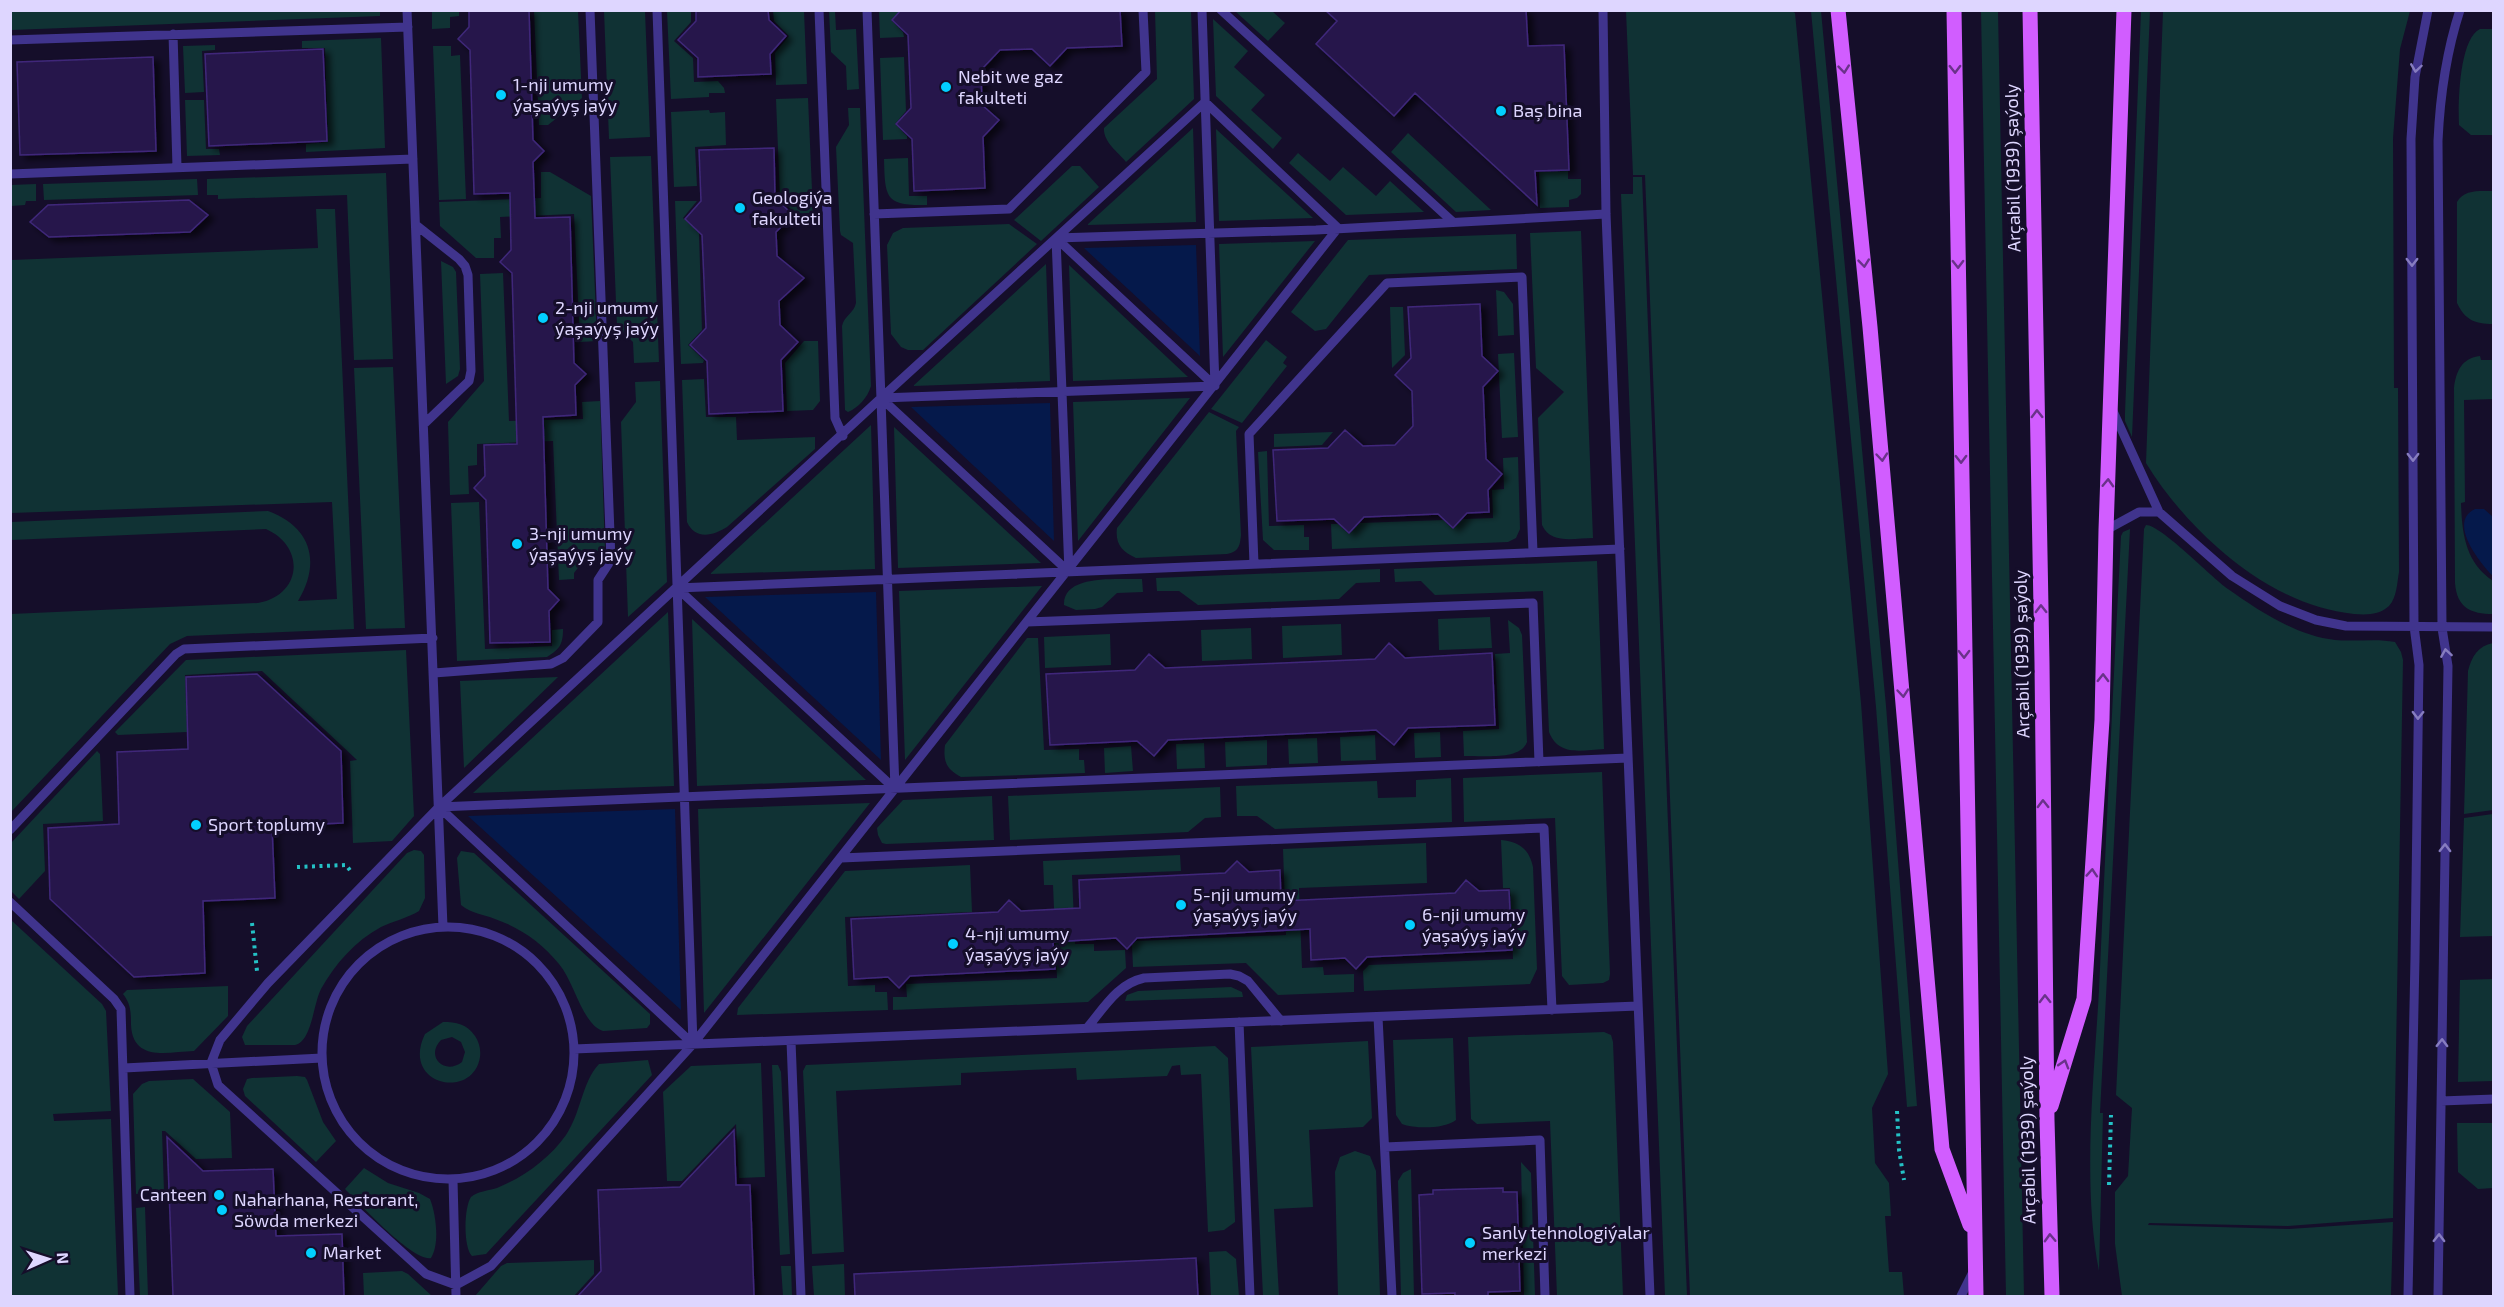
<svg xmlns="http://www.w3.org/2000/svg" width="2504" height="1307" font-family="'Exo 2',sans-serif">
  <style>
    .green { fill: #103234; fill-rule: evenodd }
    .water { fill: #05194b }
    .building { fill: #27184c; stroke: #3f287a; stroke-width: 1.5; filter: url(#shadow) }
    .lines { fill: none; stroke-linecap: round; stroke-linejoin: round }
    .path { stroke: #24c1c5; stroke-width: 4; stroke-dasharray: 3 4.5; stroke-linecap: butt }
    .lane { stroke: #40348d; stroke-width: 9 }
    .primary { stroke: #d15dff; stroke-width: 15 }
    .oneway { stroke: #877dc0 }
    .oneway2 { stroke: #6a328a }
    .poi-dot { fill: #02cfff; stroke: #150e2a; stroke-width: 2 }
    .labels { text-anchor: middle; stroke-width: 6; stroke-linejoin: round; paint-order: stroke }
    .poi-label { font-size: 18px; fill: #ded6ff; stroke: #150e2a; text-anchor: start }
    .street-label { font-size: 18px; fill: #ded6ff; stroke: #150e2a }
  </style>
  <defs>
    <filter id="shadow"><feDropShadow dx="6" dy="4" stdDeviation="3" flood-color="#0009"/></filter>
  </defs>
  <rect width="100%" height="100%" fill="#150e2a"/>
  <!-- green -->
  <path class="green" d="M380,10V16L11,30V11Z
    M2150,10V11L2132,437L2125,421V413L2141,11Z
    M432,11H459V16L450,17V28L432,29Z
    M534,11H578L582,98L548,125H539Z
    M604,11H645L650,137L609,139Z
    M667,11H691V22L674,41L693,58L694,82L718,81L724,88L725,93H709V97L671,99Z
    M773,11H804L807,84L776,85L775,53L789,36L774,21Z
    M829,11H835L836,30L856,29L859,89L847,90L846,66L831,52Z
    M879,11H900L891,20L903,32L904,37L880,38Z
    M1155,11H1191L1194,99L1126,162C1118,152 1103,142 1104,128L1157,79Z
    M1235,11H1272L1285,23L1268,41Z
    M1792,11L1795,13L1861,703L1888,1074L1872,1108L1875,1163L1889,1183L1891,1216H1885L1889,1272H1902L1904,1296H1690L1645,175H1633L1626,11Z
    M1811,11H1821L1886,706L1917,1106L1907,1107L1876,707Z
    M1981,11H1998L2024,1296H2006Z
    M2163,11H2410L2400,49L2393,138L2394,388H2398L2399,572C2397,583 2397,597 2389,606C2379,615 2367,615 2354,614C2303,609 2255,581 2217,547C2189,522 2165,494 2146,463Z
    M1213,19L1248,51L1234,67L1265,95L1251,110L1282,138L1273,149L1216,96Z
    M2480,29H2493V135H2471L2459,125C2458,104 2459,39 2480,29Z
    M381,38L385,148L306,152V144L328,142L325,48H302V41Z
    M215,45V50L202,51L204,92L185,93L183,46Z
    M433,46H451V56L460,55L466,199L439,200Z
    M904,57L906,111L895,124L907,136V139L883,140L880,58Z
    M808,98L813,213L796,214L780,199L776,99Z
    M185,100H204L206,149H219L220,155L187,156Z
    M848,108H860L871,386C868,397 858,408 848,412L845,410L842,326C844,316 854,313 856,303L853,243L841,235L840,231L836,147L849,125Z
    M709,110L710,113L725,112L726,145L695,147L697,186L674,187L671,112Z
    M1193,128L1196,222L1087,225Z
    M1216,129L1313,218L1219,221Z
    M1408,133L1491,210L1456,212L1391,152Z
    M1298,153L1330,181L1343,167L1376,196L1390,181L1424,212L1346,215L1289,163Z
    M651,156L659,362L634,363L633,342L617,326L610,157Z
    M908,158L909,196H927V205C885,206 885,198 884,159Z
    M1072,166H1080L1099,187L1041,241L1014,220Z
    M1568,171V179H1581V194L1577,198L1569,200V207L1540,208L1539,172Z
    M541,172H550L591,196L597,341L580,342L574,214L500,217L501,238H494V258H476L440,226L439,202L541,198Z
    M386,173L393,359L354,360L347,195L218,199V195H207V179Z
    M1633,177H1642L1687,1296H1665L1621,194H1633Z
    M197,179L198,195L44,200L43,184Z
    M36,184V201H26L25,205L11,206V185Z
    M2493,191V324C2475,324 2465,320 2457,303V202C2464,189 2480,191 2493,191Z
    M675,201H697L683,218L699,233L702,330L688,345L704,360L703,363L681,364Z
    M316,209H335L354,629L187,636L170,644L11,812V614L258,603C302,595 306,547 266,529L11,540V522L268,511C312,527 321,563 298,601L337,599L332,502L11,513V260L318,248Z
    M1009,224L1037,244L923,350H908L901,347L891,334L887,245L893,233L903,228Z
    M1581,231L1593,538C1575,538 1551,545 1542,525L1538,418L1564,392L1536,368L1530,233Z
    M1516,234L1517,269L1369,275L1326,329L1315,331L1291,312L1348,240Z
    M1315,241L1223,357L1219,244Z
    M441,261L453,267L456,272L460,369L458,376L446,384Z
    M1046,264L1050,381L913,386Z
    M1069,265L1188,377L1073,381Z
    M503,273L509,421L583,419L582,402L600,401L605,551H591L574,573V579L559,580L553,441L477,444V465L468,466L469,494L450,495L448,422L484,381L480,274Z
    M1496,290L1504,292L1513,304L1514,335L1498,336Z
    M1390,307H1403L1405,355L1392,368Z
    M1266,340L1287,357L1283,363L1287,366L1242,423L1211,409Z
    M804,341H818L820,401L813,410L787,411L785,363Z
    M1514,353L1518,437L1502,438L1498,354Z
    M2480,356L2481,360H2493V399L2464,400L2465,502L2461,503C2462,533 2465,562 2493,581V614C2471,614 2457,608 2455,583L2454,388C2456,371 2462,358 2480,356Z
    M393,367L405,628L366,629L354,368Z
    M704,379L706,417H736L737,440L815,437V449L727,527C713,536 695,540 687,522L682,380Z
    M660,381L667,582L628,617L621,422L636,402L635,382Z
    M1190,398L1078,541L1073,402Z
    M1209,412L1239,427L1236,431L1241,535C1240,545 1239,552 1227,554L1136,558C1122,552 1115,544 1117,528Z
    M871,425L875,569L710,574Z
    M894,427L1041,563L898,568Z
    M1333,432L1322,445L1274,447V434Z
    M1267,451L1269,526L1304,525V537H1309V550H1274L1263,540L1258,452Z
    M1518,457L1520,529L1516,538L1508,542L1332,549L1331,524H1338L1349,534L1360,523L1443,520L1453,529L1463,519L1493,518L1492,490L1504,489L1503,458Z
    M479,502L485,649L552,646V630L563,629C563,644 560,649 547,657L457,661L451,503Z
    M2146,525C2161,525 2211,577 2228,589C2259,611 2297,636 2335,640C2355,642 2376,638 2395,642L2401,652L2403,660L2393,1218L2288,1226L2149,1223L2148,1225L2289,1229L2393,1222L2391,1296H2122L2115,1244V1192L2128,1176L2132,1108L2116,1095L2144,529Z
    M2130,529L2100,1113H2103L2099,1271C2082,1184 2094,1079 2099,990C2106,839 2113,687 2121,536L2123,532Z
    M1597,561L1604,749C1582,750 1559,757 1549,732L1543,591L1435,595L1421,581L1395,582L1394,569Z
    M1380,569V582L1356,583L1339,599L1198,605L1179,591H1157L1156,578Z
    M1142,579L1143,592L1117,593L1102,607L1095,609L1076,610L1064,605C1063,573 1120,580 1142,579Z
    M1042,586L905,760L899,591Z
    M668,612L674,786L473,793Z
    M1490,617L1492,648L1439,650L1438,619Z
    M692,619L866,780L697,786Z
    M1508,620L1519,628L1522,635L1527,742C1520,761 1482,755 1464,756L1463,731L1499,729L1495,654L1510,653Z
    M1341,624L1342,655L1283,658L1282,626Z
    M1251,628L1252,659L1202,661L1201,630Z
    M1110,634L1111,665L1045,668L1044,637Z
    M1027,638H1038L1044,750L1079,749V760H1084L1085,773L961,777C946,769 943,761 945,745Z
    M2493,643V810L2464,814L2468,671C2472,656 2478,646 2493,643Z
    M406,650L414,816L392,841L353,843L350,761L357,760L262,671L185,675L187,732L118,735L115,732L186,660Z
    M558,677L464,768L460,681Z
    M1440,732L1441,757L1415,758L1414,733Z
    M1375,735L1376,760L1341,761L1340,737Z
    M1317,738L1318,763L1289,764L1288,739Z
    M1267,740V765L1226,767L1225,742Z
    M1204,743L1205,768L1177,769L1176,744Z
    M1131,746L1133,771L1105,773L1104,748Z
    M97,751L100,754L103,821L43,824L45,871L19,899L11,891V843Z
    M1602,772L1610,974L1609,980L1603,983L1569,985L1562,976L1555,818L1464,822L1463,778Z
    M1451,778L1452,822L1275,829L1257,816H1237L1236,786L1377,781L1378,798L1416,797V780Z
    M1220,787L1221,817L1205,818L1188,832L1010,840L1008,796Z
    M992,796L994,840L886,844L882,843L878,835L877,828L903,800Z
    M870,803L704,1013L698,809Z
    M2493,814V936L2460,937L2464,818Z
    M1501,840C1520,842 1529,849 1533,867L1537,969L1530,984L1364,991L1363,971L1369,965L1513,959L1510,888H1503Z
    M1426,843L1427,883L1299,888L1302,968L1323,967L1324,975L1354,974V992L1278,995L1246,963L1133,967L1132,945L1136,941L1286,935L1283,849Z
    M414,850L421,851L424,855L425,898L419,911C408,918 393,921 381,927C355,941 335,964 321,989C313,1005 312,1041 295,1045H245L242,1037L247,1026L407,853Z
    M461,851L474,853L650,1014V1024L647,1028L603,1031C582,1024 575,983 559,964C542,943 521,928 495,919C483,914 472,914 461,905L457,858Z
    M1180,855L1181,871L1072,875L1075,944H1094V951L1125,950L1126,968L1088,1002L893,1010V997H907L906,984L1057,978L1053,885H1044L1043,861Z
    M970,865L972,912L845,917L848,986L875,985V992H887L888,1010L737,1015L738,1008L845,871Z
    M11,920L102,1004L106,1011L111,1111L53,1114L54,1121L111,1119L118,1296H11Z
    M2493,979V1081L2458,1082L2460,980Z
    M228,986V1016L194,1051C167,1052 133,1062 131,1025C131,1013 131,1004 123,994L127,990Z
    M1231,987L1242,992L1243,997L1125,1001L1127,995L1138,991Z
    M443,1022C456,1022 467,1024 475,1036C479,1042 481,1049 480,1057C473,1101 400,1085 425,1034ZM452,1037L461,1042L465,1052L462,1062C444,1076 425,1056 441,1040Z
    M1604,1032L1611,1035L1613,1042L1623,1296H1557L1550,1121L1477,1124L1471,1119L1468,1037Z
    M1453,1038L1456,1120C1445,1129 1415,1129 1402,1124L1396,1115L1393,1040Z
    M1368,1041L1372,1118L1363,1127L1309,1130L1313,1207L1274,1209L1279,1296H1263L1251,1047Z
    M1215,1046L1228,1058L1235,1219V1222L1224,1230L1208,1232L1201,1074L1181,1075L1180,1065L1172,1066L1167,1076L1077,1080L1076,1068L961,1073V1085L836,1091L844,1252L812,1254L803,1071L806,1065Z
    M648,1060L652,1075L486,1254L472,1256C463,1247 464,1207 471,1197C478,1191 488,1191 497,1188C524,1177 549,1159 566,1135C581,1113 582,1082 599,1064Z
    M761,1063L765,1177L739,1178L736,1124L682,1181H667L663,1092L691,1066Z
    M772,1065H778L781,1072L790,1254L780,1255Z
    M297,1076L305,1077L307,1080L323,1122L336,1141L316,1162L245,1096L243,1089L247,1079L252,1078Z
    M193,1079L230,1112L232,1158L196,1159L165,1131H162L164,1192L136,1194L133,1094L142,1084L149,1081Z
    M2457,1123H2493V1188L2478,1189L2458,1172Z
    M1355,1151L1370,1156L1376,1171L1380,1296H1338L1335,1172L1340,1157Z
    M1521,1162L1531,1173L1535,1296H1524Z
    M364,1168L388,1183L419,1193L430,1199C436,1214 440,1244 431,1258C413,1262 359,1203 345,1189Z
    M1411,1169L1414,1296H1401L1398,1181L1403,1173Z
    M145,1207L148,1296H140L136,1208Z
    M1226,1251L1236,1259L1239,1296H1211L1209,1252Z
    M594,1260V1274L574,1296H475L501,1266L507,1263Z
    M844,1264L845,1296H814L812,1266Z
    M781,1266H791L792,1296H783Z
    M402,1271L408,1274L432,1296H364L363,1273Z"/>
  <!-- water -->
  <path class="water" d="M1196,245L1200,356L1084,248Z
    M1050,403L1054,541L911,407Z
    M2475,509H2484L2493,517V576C2480,563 2447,522 2475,509Z
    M876,592L881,760L705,597Z
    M675,809L681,1010L468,816Z"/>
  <!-- building -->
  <path class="building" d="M469,10H529L533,140L544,151L533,162L535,218L570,217L574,363L586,374L575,385L576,415L543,417L548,589L559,600L549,611L550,642L490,643L486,500L474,488L485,476L484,445L517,444L512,273L500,262L511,250L510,193L474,194L470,50L458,39L469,27Z
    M696,10H768L769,20L786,36L770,54L771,74L698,77V58L678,40L696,21Z
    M901,10H1120L1122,46L1067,48L1050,66L1032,49L1000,50L981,70L982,105L999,120L983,137L985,188L914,191L912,139L896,124L911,108L908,35L892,20Z
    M1325,10H1526L1528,46L1564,45L1569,170L1535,171L1537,205L1415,93L1394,116L1316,44L1337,21Z
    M323,49L327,141L209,146L205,54Z
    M153,57L156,151L20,155L17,62Z
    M774,148L775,198L793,215L776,232L777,256L804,278L779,301L780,325L798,342L781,360L783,411L709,414L707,361L690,345L706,328L702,235L685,219L701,201L699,150Z
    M189,200L208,215L190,232L49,237L30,222L48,205Z
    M1480,304L1482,356L1498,371L1483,387L1486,459L1502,474L1488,490L1489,512L1467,513L1453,528L1438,514L1364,517L1349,533L1334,519L1277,521L1273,450L1328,448L1345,430L1363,446L1395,445L1413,426L1412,391L1395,375L1411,358L1408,307Z
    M1389,643L1405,658L1492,653L1495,725L1408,728L1394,745L1376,730L1168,740L1154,756L1137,741L1050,745L1046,674L1135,670L1149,654L1165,668L1375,659Z
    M257,674L341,751L343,823L272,826L275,898L203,901L205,973L134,977L50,899L48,828L119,824L117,752L188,749L186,677Z
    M1237,861L1249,872L1280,870L1281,901L1455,893L1466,880L1479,891L1509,890L1512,950L1367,957L1356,969L1345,958L1311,960L1310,929L1137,938L1127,949L1116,938L1053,942L1055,969L910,976L899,988L888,977L854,979L851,919L998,912L1009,900L1021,911L1080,908L1079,880L1225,873Z
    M734,1130L736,1185H750L754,1296H578L601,1271L598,1190L680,1187Z
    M167,1137L203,1171L273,1169L276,1236L342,1234L344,1296H173Z
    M1503,1188V1192H1517L1520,1291L1488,1292V1296H1455V1293L1422,1294L1419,1195L1433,1194V1190Z
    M1196,1258L1198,1296H855L854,1274Z"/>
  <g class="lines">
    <!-- path -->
    <path class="path" d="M297,867L346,865L352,873
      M252,923L257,971
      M1897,1111L1899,1150L1904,1180
      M2109,1185L2111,1115"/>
    <!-- lane -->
    <path class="lane" d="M407,10L443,927
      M657,10L693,1044
      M819,10L835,418L843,436
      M867,10L895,789
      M1202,10L1215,386
      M1221,10L1453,222
      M1603,10L1606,214L1650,1296
      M173,34L177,167
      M10,40L408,27
      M1205,102L1338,228L693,1044L491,1266L456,1285L426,1274L218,1085L211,1063L220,1040L268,983L439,807L881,398Z
      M10,174L413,159
      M874,214L1009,209L1146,72L1143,10
      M416,225L459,259L465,266L468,275L471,371L469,381L424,424
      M1056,238L1316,230L1606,214
      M1056,238L1069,572
      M1056,238L1215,386
      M881,398L1215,386
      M881,398L1069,572
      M2113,411L2159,512L2232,576L2280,606L2316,620L2346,626L2494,627
      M2106,530L2139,512H2159
      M1254,564L1249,434L1387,283L1522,277L1533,552
      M677,588L1620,549
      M677,588L895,789
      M1027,622L1533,603L1539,762
      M434,673L551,664L563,658L598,622V580L611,560L590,10
      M439,807L1628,758
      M439,807L693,1044
      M10,830L176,654L184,649L433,638
      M841,858L1544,828L1552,1010
      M10,902L114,999L121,1009L130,1296
      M322 1053a126 126 0 1 1 252 0a126 126 0 1 1-252 0Z
      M1378,1017L1392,1296
      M1239,1022L1250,1296
      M1087,1028C1104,1008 1117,984 1144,978L1230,974L1239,976L1248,981L1281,1021
      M791,1041L801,1296
      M574,1049L1638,1006
      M124,1068L322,1058
      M2441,1101L2494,1099
      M1385,1147L1540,1140L1545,1296
      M453,1180L456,1296
      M1961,1296L1973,1272
      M2408,1296L2415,958L2419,665L2414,626L2411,139L2415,77L2428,10
      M2438,1296L2448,666L2442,628L2438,141C2440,96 2446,53 2460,10"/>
    <!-- primary -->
    <path class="primary" d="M1838,10L1870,327L1942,1149L1970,1225
      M1954,10L1976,1296
      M2030,10L2042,663L2047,1120L2052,1296
      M2051,1106L2084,999L2102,720L2106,530L2124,10"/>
  </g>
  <!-- one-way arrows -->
  <defs><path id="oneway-chevron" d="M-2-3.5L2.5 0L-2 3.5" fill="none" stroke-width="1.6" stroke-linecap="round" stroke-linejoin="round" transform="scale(1.5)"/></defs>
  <g class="oneway">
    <use href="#oneway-chevron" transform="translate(2416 68) rotate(98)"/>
    <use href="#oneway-chevron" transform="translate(2412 262) rotate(90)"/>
    <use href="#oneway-chevron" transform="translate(2413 457) rotate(90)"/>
    <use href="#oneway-chevron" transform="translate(2446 653) rotate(-99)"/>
    <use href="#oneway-chevron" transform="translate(2418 715) rotate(91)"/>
    <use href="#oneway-chevron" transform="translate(2445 848) rotate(-89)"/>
    <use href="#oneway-chevron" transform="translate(2442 1043) rotate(-89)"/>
    <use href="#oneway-chevron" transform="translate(2439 1238) rotate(-89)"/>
  </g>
  <g class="oneway2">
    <use href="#oneway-chevron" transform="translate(1844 69) rotate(84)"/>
    <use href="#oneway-chevron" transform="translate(1955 69) rotate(89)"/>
    <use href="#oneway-chevron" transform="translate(1864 263) rotate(84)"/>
    <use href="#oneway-chevron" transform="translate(1958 264) rotate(89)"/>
    <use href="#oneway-chevron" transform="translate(2037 414) rotate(-91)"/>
    <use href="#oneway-chevron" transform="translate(1882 457) rotate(85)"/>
    <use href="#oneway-chevron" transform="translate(1961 459) rotate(89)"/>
    <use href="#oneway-chevron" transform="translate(2108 483) rotate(-88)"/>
    <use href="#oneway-chevron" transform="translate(2041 609) rotate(-91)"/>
    <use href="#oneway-chevron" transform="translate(1964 654) rotate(89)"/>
    <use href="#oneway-chevron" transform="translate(2103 678) rotate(-89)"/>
    <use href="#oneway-chevron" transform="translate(1903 693) rotate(85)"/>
    <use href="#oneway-chevron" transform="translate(2043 804) rotate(-91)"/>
    <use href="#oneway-chevron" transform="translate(2092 873) rotate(-86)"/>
    <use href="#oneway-chevron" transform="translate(2045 999) rotate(-91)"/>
    <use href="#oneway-chevron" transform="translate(2064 1064) rotate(-73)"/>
    <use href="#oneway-chevron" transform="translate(2050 1238) rotate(-92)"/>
  </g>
  <!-- markers -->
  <g class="poi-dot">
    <circle cx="946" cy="87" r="6"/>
    <circle cx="501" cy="95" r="6"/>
    <circle cx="1501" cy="111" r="6"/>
    <circle cx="740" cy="208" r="6"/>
    <circle cx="543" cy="318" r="6"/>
    <circle cx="517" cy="544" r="6"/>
    <circle cx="196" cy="825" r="6"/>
    <circle cx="1181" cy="905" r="6"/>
    <circle cx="1410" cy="925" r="6"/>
    <circle cx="953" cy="944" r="6"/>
    <circle cx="219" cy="1195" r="6"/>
    <circle cx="222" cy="1210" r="6"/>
    <circle cx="1470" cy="1243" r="6"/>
    <circle cx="311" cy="1253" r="6"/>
  </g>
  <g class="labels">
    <!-- poi labels -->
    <g class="poi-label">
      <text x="958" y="83">Nebit we gaz<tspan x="958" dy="21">fakulteti</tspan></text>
      <text x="513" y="91">1-nji umumy<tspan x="513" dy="21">ýaşaýyş jaýy</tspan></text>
      <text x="1513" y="117">Baş bina</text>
      <text x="752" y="204">Geologiýa<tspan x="752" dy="21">fakulteti</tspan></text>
      <text x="555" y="314">2-nji umumy<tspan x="555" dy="21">ýaşaýyş jaýy</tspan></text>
      <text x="529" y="540">3-nji umumy<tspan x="529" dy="21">ýaşaýyş jaýy</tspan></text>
      <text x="208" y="831">Sport toplumy</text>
      <text x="1193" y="901">5-nji umumy<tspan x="1193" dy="21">ýaşaýyş jaýy</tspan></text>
      <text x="1422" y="921">6-nji umumy<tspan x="1422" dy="21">ýaşaýyş jaýy</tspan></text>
      <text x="965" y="940">4-nji umumy<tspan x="965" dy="21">ýaşaýyş jaýy</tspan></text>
      <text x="207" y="1201" text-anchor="end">Canteen</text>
      <text x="234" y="1206">Naharhana, Restorant,<tspan x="234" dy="21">Söwda merkezi</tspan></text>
      <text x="1482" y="1239">Sanly tehnologiýalar<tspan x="1482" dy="21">merkezi</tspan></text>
      <text x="323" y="1259">Market</text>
    </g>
    <!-- street labels -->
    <g class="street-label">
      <text transform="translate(2013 168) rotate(-91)" y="6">Arçabil (1939) şaýoly</text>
      <text transform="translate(2022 654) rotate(-91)" y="6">Arçabil (1939) şaýoly</text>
      <text transform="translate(2028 1140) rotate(-91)" y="6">Arçabil (1939) şaýoly</text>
    </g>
  </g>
  <!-- border -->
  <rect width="2504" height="1307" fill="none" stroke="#ded6ff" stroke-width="24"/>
  <!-- north arrow -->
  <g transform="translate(48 1259) rotate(87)" stroke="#150e2a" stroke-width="4.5" paint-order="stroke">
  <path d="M0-4.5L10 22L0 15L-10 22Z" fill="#ded6ff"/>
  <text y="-9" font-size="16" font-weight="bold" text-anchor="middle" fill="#ded6ff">N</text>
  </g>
</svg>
